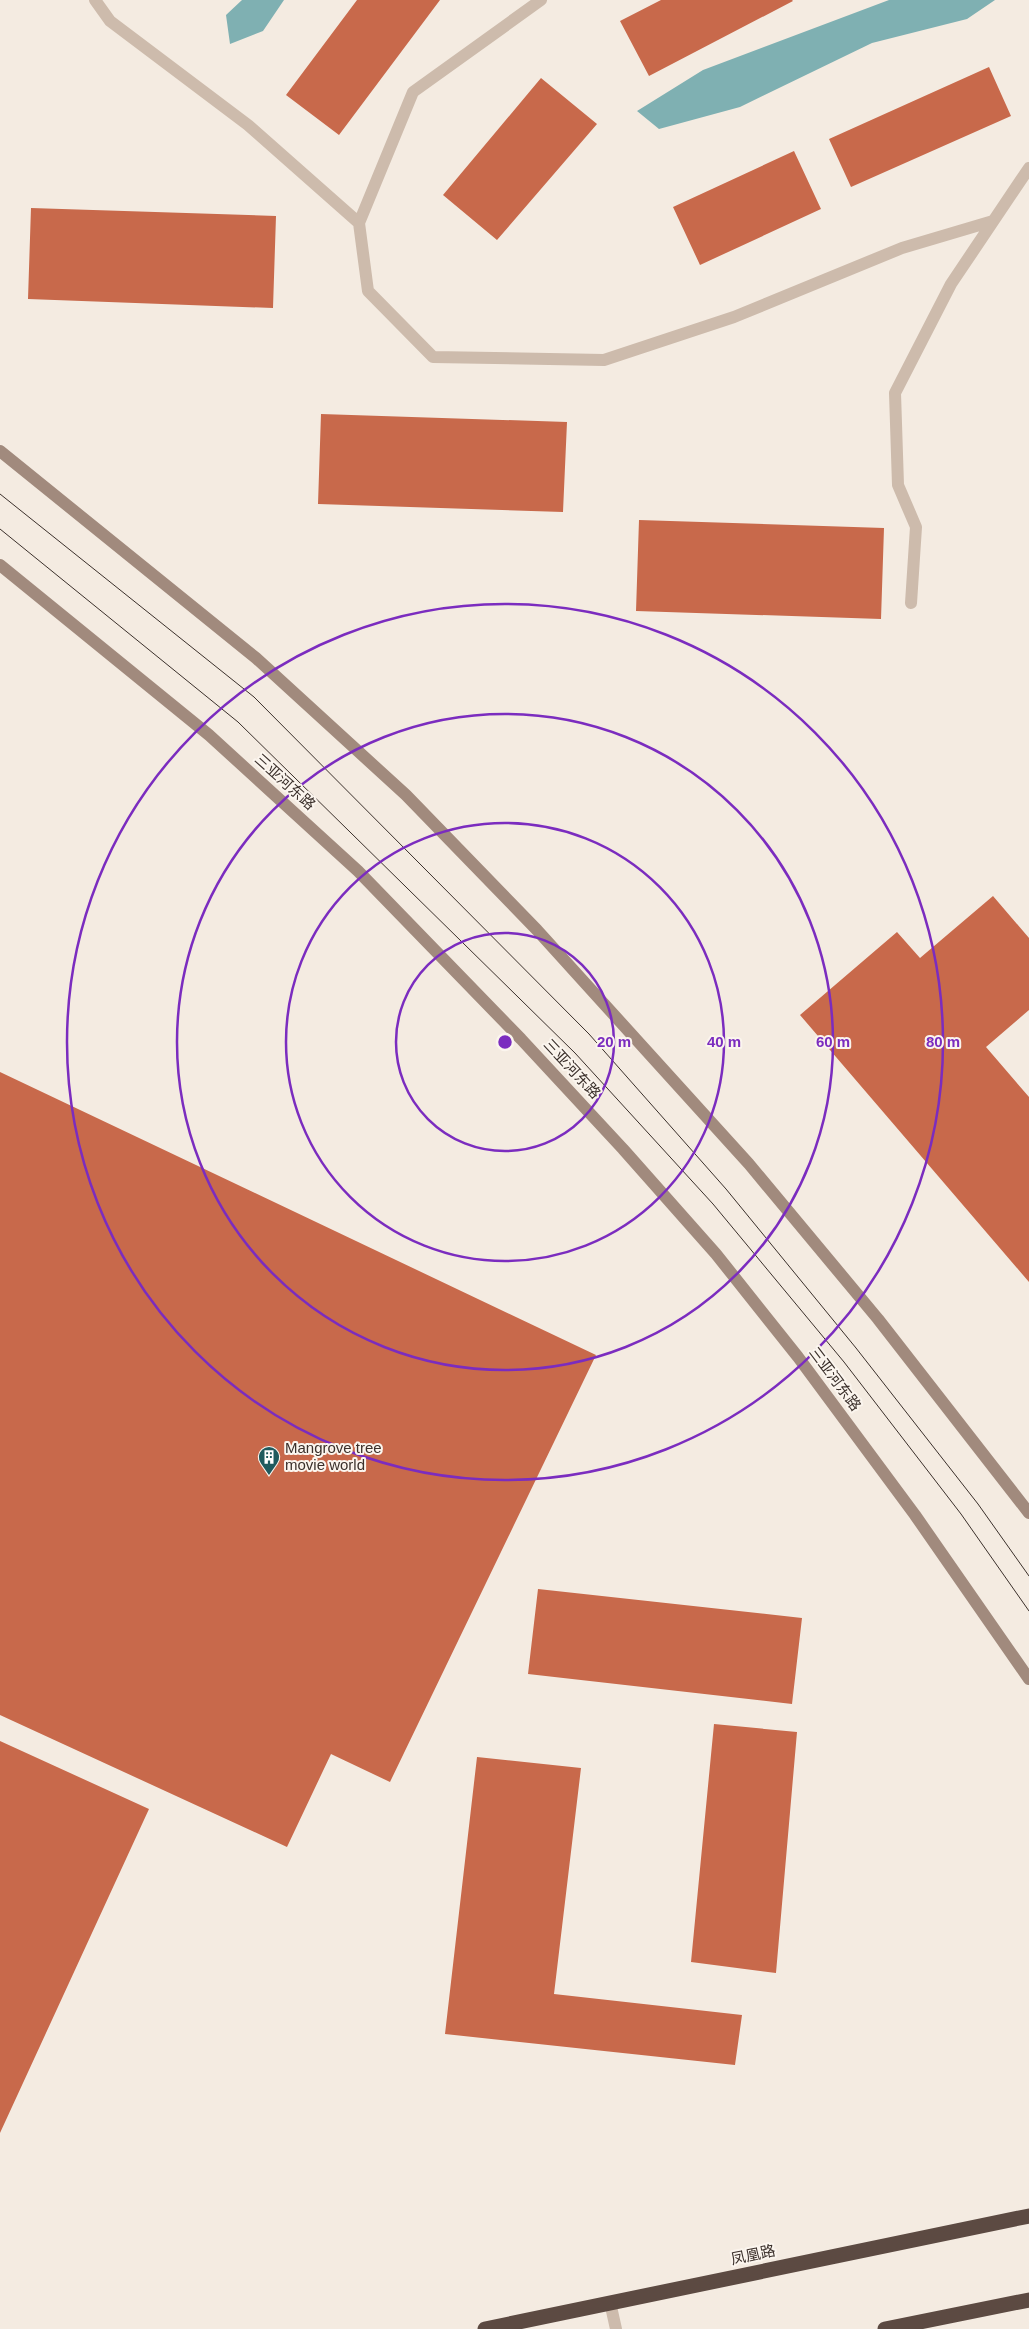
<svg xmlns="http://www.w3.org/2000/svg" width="1029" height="2329" font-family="Arial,'Noto Sans SC',sans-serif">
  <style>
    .water { fill: #7fb0b2 }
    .building { fill: #c8694b }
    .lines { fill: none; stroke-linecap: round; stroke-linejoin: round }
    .lane { stroke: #cdbbac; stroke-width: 12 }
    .street { stroke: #cdbbac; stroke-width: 12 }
    .secondary { stroke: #a18a7d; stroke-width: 12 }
    .highway { stroke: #5c4a42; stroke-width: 15 }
    .tram { stroke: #3b302b; stroke-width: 1 }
    .ring { fill: none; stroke: #7b2cbf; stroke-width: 2.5 }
    .labels { text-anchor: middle; stroke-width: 4; stroke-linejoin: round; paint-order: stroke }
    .street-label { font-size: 15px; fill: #3b302b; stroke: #fbf5ee }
    .poi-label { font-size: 15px; fill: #3b302b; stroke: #fbf5ee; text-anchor: start }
    .centre { fill: #7b2cbf; stroke: #fbf5ee; stroke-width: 2.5 }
    .ring-label { font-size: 15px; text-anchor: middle; font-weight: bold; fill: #7b2cbf; stroke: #fbf5ee; stroke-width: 4; stroke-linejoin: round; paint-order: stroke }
  </style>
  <rect width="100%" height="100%" fill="#f4ebe1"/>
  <!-- water -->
  <path class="water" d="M242,0H284L263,31L230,44L226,15Z
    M889,0H995L967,19L872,43L740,107L659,129L637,111L703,70Z"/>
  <!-- building -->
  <path class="building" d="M357,0H440L339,135L286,95Z
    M661,0H792L793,1L649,76L620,21Z
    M989,67L1011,116L851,187L829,139Z
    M541,78L597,124L497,240L443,195Z
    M794,151L821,209L700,265L673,207Z
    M31,208L276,216L273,308L28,299Z
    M321,414L567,422L563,512L318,504Z
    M639,520L884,528L881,619L636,611Z
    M993,896L1029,938V1010L986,1047L1029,1097V1282L800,1015L897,932L920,958Z
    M0,1072L596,1355L390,1782L331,1754L287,1847L0,1715Z
    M538,1589L802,1618L792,1704L528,1674Z
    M714,1724L797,1732L776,1973L691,1962Z
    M0,1741L149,1809L0,2133Z
    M477,1757L581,1768L554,1994L742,2015L735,2065L445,2034Z"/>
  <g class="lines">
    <!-- lane -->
    <path class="lane" d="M95,0L110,21L248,125L359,223
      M541,0L413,92L359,223L368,291L433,357L604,360L734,317L902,248L993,221
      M911,603L916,527L898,485L895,393L951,284L1029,168"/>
    <!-- street -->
    <path class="street" d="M610,2302L616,2329"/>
    <!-- secondary -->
    <path class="secondary" d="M0,451L256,658L406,795L537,930L749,1164L878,1319L1029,1513
      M0,565L209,735L358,871L521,1039L623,1149L716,1254L798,1357L915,1515L1029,1679"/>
    <!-- highway -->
    <path class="highway" d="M485,2329L1029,2216
      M885,2329L1029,2300"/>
    <!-- tram -->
    <path class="tram" d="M0,494L254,697L589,1034L726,1189L856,1348L978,1504L1029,1576
      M0,529L238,722L575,1053L713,1204L844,1362L961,1514L1029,1611"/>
  </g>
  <!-- distance rings -->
  <g class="ring">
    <circle cx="505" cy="1042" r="109"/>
    <circle cx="505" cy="1042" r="219"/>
    <circle cx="505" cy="1042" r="328"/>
    <circle cx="505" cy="1042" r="438"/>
  </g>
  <!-- icons -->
  <defs>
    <g id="building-pin" transform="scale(1.125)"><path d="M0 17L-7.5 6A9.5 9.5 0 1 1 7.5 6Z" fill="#1f5a5e" stroke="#fbf5ee"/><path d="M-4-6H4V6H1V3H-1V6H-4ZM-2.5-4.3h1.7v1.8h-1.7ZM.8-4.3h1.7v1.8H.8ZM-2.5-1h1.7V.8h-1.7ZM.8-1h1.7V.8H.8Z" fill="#fff"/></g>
  </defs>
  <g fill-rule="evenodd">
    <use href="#building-pin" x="269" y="1457"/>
  </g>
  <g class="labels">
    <!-- street labels -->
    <g class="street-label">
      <text transform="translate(285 782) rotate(42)" y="5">三亚河东路</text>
      <text transform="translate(572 1069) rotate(47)" y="5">三亚河东路</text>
      <text transform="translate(835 1379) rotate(53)" y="5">三亚河东路</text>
      <text transform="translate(753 2255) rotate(-12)" y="5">凤凰路</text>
    </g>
    <!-- poi labels -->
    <g class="poi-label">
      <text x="285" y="1453">Mangrove tree<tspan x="285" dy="17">movie world</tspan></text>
    </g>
  </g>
  <circle cx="505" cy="1042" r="8" class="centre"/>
  <g class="ring-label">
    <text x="614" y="1047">20 m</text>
    <text x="724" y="1047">40 m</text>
    <text x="833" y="1047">60 m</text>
    <text x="943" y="1047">80 m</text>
  </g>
</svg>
